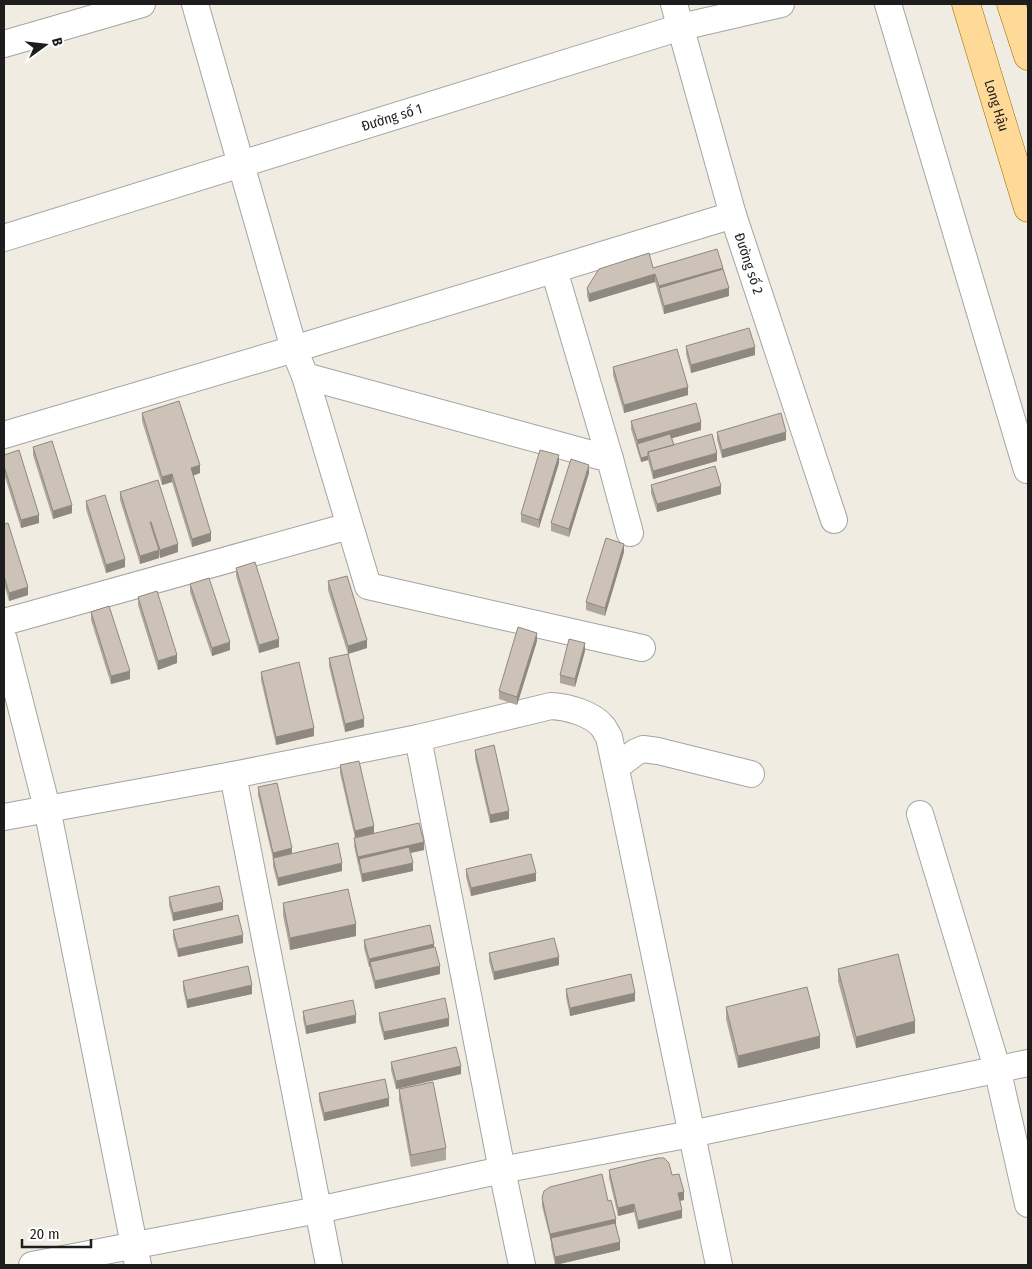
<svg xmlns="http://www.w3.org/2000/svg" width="1032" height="1269" font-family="'Fira Sans Condensed',sans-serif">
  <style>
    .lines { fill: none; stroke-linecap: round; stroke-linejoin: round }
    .minor-casing { stroke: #a4a4a4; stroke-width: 28 }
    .major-casing { stroke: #966f00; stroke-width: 29 }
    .minor { stroke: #fff; stroke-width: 26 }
    .major { stroke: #ffd997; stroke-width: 28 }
    .wall { fill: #afa79e }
    .shaded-wall { fill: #8f8881 }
    .building { fill: #ccc2b8; stroke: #8f8881 }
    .labels { text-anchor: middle; stroke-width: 4; stroke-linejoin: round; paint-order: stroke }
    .street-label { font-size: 14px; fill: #1d1d1d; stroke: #fff }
  </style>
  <rect width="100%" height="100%" fill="#f0ece2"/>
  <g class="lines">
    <!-- minor casing -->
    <g class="minor-casing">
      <g id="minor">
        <path d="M195,4L294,349L305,376L610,459L630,533"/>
        <path id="s1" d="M674,4L733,215L834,520"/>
        <path d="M888,4L1027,470"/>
        <path d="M4,44L142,4"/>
        <path id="s2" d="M4,238L681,27L781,4"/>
        <path d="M554,270L610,459"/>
        <path d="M305,376L368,586L642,648"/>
        <path d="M4,435L294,349L733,215"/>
        <path d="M4,622L349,526"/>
        <path d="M4,640L47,808L138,1265"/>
        <path d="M418,738L502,1170L522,1265"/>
        <path d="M616,767L636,752L643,749L658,751L751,774"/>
        <path d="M233,775L329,1265"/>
        <path d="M920,814L997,1068L1028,1204"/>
        <path d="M4,817L233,775L418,738L551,706C567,707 592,713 603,727C605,730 607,734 609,737C647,913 681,1090 719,1265"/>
        <path d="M32,1265L318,1210L502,1170L691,1134L1028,1063"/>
      </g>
    </g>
    <!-- major casing -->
    <g class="major-casing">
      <g id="major">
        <path id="s3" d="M966,4L1028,208"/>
        <path d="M1011,4L1028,56"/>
      </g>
    </g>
    <!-- minor -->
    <use href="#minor" class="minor"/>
    <!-- major -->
    <use href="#major" class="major"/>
  </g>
  <!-- wall -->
  <path class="wall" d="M653,268L723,269L729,296L664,314L655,282L589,302L587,296V288Z
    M686,346L755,355L691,373L686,354Z
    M613,367L688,395L624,413L613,375Z
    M142,413L200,473L193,476L211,541L192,547L172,482L162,485L142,421Z
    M631,421L701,430L672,438L674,445L717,461L653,479L648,460L641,462L631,429Z
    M717,432L786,440L722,458L717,440Z
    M33,447L72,513L53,519L33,455Z
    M4,455L39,523L21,528L4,474Z
    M559,463L539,528L521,522V514Z
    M589,473L569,537L551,531V523Z
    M158,480L178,552L160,558L159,554V558L140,564L120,500V492Z
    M651,485L721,494L657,512L651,493Z
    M86,501L125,567L106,573L86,509Z
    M4,524L28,595L9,601L4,584Z
    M624,552L605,616L586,610V602Z
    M236,568L279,647L259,653L236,576Z
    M328,581L367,648L348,654L328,590Z
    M190,584L230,650L212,656L190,592Z
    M138,597L177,663L158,670L138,605Z
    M91,612L130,679L111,684L91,620Z
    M537,641L517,705L499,699V691Z
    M585,651L575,687L560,683V675Z
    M329,658L364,727L345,732L329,666Z
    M261,672L314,736L276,745L261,680Z
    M475,750L509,819L490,823L475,758Z
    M340,765L374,833L424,850L410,853L413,871L362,882L354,846L355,838L340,773Z
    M258,787L292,854L342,871L278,886L273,866V859L258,795Z
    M466,869L536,881L471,896L466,877Z
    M169,897L223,910L173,921L169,905Z
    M283,903L356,936L290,950L283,915Z
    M173,930L243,943L178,957L173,938Z
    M364,940L434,947L440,974L375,989L370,970V967H369L364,948Z
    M489,953L559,965L494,980L489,961Z
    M838,969L915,1033L856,1048L838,981Z
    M183,981L252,994L187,1008L183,989Z
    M566,989L635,1001L570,1016L566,997Z
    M726,1007L820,1048L738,1068L726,1019Z
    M303,1011L356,1023L306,1034L303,1019Z
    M379,1013L449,1026L384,1040L379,1021Z
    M391,1062L461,1074L396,1089L391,1070Z
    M399,1089L446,1148V1160L411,1167L399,1100Z
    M319,1093L389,1106L324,1121L319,1101Z
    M609,1170L672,1175L684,1200L680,1201L682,1218L638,1229L634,1212L618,1216L609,1178Z
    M542,1198L608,1201L616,1224L620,1250L555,1265L551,1246V1242L542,1206Z"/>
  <!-- shaded-wall -->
  <path class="shaded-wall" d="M723,268V276L659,288V294V286Z
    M655,274V282L589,302V294Z
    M729,288V296L664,314V306Z
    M755,347V355L691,373V365Z
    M688,387V395L624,413V405Z
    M701,422V430L638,448L637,440Z
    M786,432V440L722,458V450Z
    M717,453V461L653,479V471Z
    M559,455V463L539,528V520Z
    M648,456V460L641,462V458Z
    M200,465V473L191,476V468Z
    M589,465V473L569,537V529Z
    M172,474V482L162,485V477Z
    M721,486V494L657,512V504Z
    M72,505V513L53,519V511Z
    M39,515V523L21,528V520Z
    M211,533V541L192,547V539Z
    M178,544V552L160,558V550Z
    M624,544V552L605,616V608Z
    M159,550V558L140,564V556Z
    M125,559V567L106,573V565Z
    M28,587V595L9,601V593Z
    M537,633V641L517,705V697Z
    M279,639V647L259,653V645Z
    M367,640V648L348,654V646Z
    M230,642V650L212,656V648Z
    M585,643V651L575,687V679Z
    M177,655V663L158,670V661Z
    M130,671V679L111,684V676Z
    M364,719V727L345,732V724Z
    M314,728V736L276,745V737Z
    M509,811V819L490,823V815Z
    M374,826V834L355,839V831Z
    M424,842V850L360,864L359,859L358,865V857Z
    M292,848V856L273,861V853Z
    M342,863V871L278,886V878Z
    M413,863V871L362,882V874Z
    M536,873V881L471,896V888Z
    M223,902V910L173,921V913Z
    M356,924V936L290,950V938Z
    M243,935V943L178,957V949Z
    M434,944V952L370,962V967H369V959Z
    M559,957V965L494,980V972Z
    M440,966V974L375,989V981Z
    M252,985V994L187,1008V1000Z
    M635,993V1001L570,1016V1008Z
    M356,1015V1023L306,1034V1026Z
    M449,1018V1026L384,1040V1032Z
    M915,1021V1033L856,1048V1037Z
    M820,1036V1048L738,1068V1056Z
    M461,1066V1074L396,1089V1081Z
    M389,1098V1106L324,1121V1113Z
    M684,1192V1200L678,1201V1193Z
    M634,1204V1212L618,1216V1208Z
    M682,1210V1218L638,1229V1221Z
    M616,1219V1227L551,1238L550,1242V1234Z
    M620,1242V1250L555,1265V1257Z"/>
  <!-- building -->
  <path class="building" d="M717,249L723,268L659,286L655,274L589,294L587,288L599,269L649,253L653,268Z
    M723,269L729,288L664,306L659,288Z
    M749,328L755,347L691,365L686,346Z
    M677,349L688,387L624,405L613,367Z
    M179,401L200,465L191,468L211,533L192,539L172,474L162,477L142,413Z
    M696,403L701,422L637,440L631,421Z
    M781,413L786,432L722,450L717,432Z
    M670,434L674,445L648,452V456L641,458L637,444Z
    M712,434L717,453L653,471L648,452Z
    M52,441L72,505L53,511L33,447Z
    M19,450L39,515L21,520L4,466V455Z
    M540,450L559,455L539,520L521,514Z
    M571,459L589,465L569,529L551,523Z
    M715,466L721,486L657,504L651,485Z
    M158,480L178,544L160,550L151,522H150L159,550L140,556L120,492Z
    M105,495L125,559L106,565L86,501Z
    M8,523L28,587L9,593L4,576V524Z
    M606,538L624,544L605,608L586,602Z
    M255,562L279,639L259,645L236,568Z
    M347,576L367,640L348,646L328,581Z
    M209,578L230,642L212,648L190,584Z
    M157,591L177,655L158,661L138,597Z
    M109,606L130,671L111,676L91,612Z
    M518,627L537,633L517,697L499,691Z
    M569,639L585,643L575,679L560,675Z
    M348,654L364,719L345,724L329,658Z
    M299,662L314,728L276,737L261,672Z
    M494,745L509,811L490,815L475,750Z
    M359,761L374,826L355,831L340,765Z
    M277,783L292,848L273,853L258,787Z
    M419,823L424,842L358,857L354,838Z
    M338,843L342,863L278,878L273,858Z
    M409,847L413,863L362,874L359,859Z
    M531,854L536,873L471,888L466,869Z
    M219,886L223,902L173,913L169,897Z
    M348,889L356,924L290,938L283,903Z
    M238,915L243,935L178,949L173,930Z
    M430,925L434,944L369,959L364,940Z
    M554,938L559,957L494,972L489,953Z
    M435,947L440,966L375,981L370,962Z
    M898,954L915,1021L856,1037L838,969Z
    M248,966L252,985L187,1000L183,981Z
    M631,974L635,993L570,1008L566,989Z
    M807,987L820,1036L738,1056L726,1007Z
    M445,998L449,1018L384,1032L379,1013Z
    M353,1000L356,1015L306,1026L303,1011Z
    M456,1047L461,1066L396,1081L391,1062Z
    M385,1079L389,1098L324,1113L319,1093Z
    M433,1082L446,1148L411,1155L399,1089Z
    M658,1158H664L669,1163L672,1175L679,1174L684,1192L678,1193L682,1210L638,1221L634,1204L618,1208L609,1170Z
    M602,1174L608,1201L611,1200L616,1219L550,1234L542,1198L544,1191L550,1187Z
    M615,1223L620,1242L555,1257L551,1238Z"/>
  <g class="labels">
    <!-- street labels -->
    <g class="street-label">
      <text dy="5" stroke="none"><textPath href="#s3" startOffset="106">Long Hậu</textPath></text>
      <text dy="5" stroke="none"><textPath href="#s2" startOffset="406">Đường số 1</textPath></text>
      <text dy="5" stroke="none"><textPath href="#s1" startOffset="270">Đường số 2</textPath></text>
    </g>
  </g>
  <!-- border -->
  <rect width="1032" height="1269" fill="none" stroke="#1d1d1d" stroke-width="10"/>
  <!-- north arrow -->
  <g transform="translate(45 45) rotate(75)" stroke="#ffffff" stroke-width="4" paint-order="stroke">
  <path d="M0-4L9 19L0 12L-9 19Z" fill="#1d1d1d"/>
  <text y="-8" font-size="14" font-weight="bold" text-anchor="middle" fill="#1d1d1d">B</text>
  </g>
  <!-- scale -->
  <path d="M22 1239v8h69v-8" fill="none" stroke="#1d1d1d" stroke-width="2.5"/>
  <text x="30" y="1239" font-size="15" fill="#1d1d1d" stroke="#ffffff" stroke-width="4" paint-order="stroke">20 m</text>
</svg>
